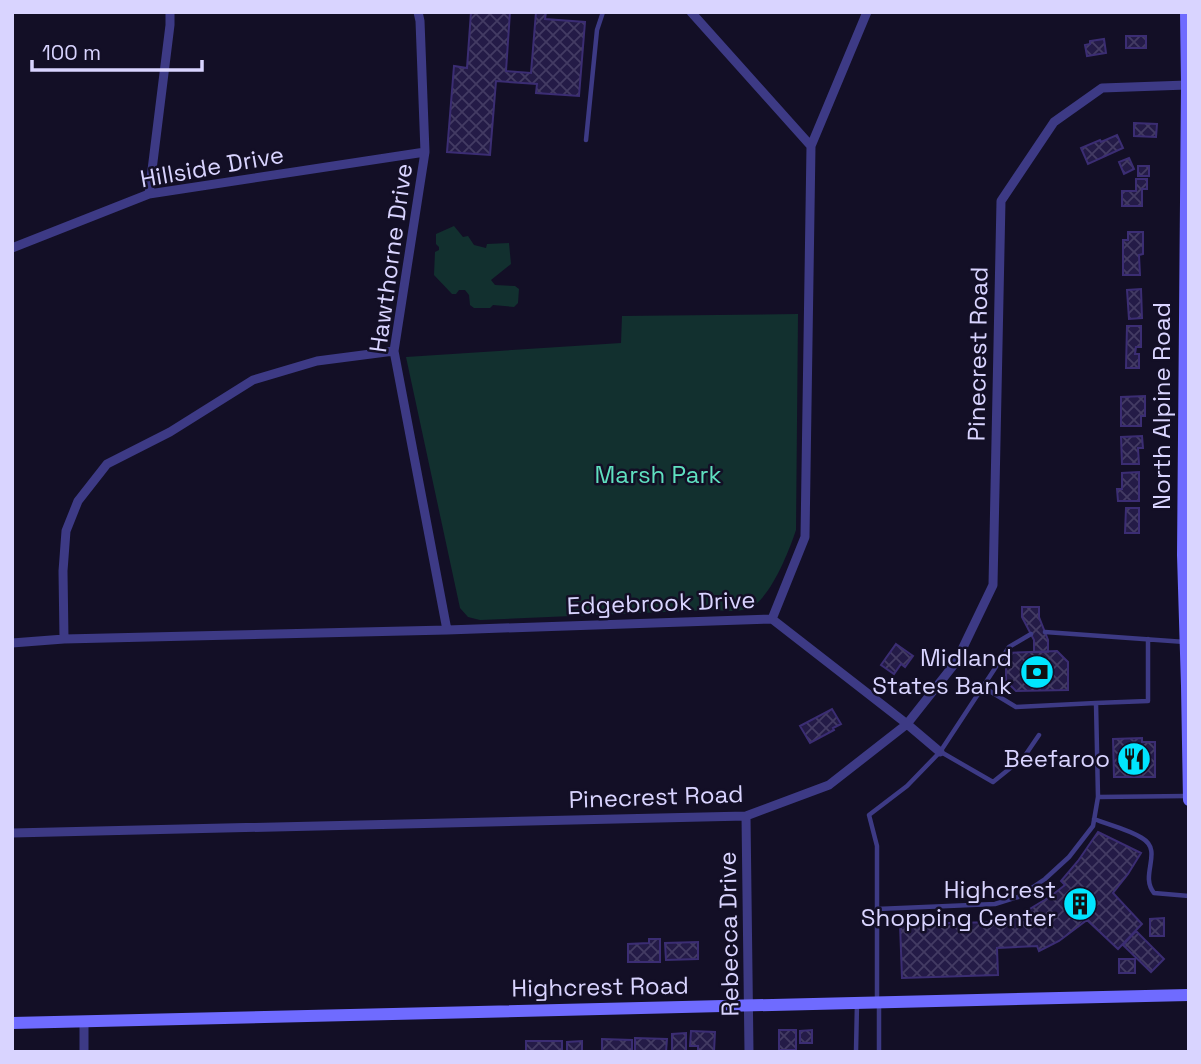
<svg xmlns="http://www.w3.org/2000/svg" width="1201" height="1064" font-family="'Space Grotesk',sans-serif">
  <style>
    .park { fill: #12302f }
    .building { fill: url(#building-cross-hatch); stroke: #3b2d73; stroke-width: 2 }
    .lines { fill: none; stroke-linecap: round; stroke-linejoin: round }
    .lane { stroke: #3d3a85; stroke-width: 4.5 }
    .street { stroke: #3d3a85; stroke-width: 9 }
    .secondary { stroke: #6f6bff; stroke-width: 12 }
    .labels { text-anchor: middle; stroke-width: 5; stroke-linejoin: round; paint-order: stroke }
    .street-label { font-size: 24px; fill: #d9d4ff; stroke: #130f26 }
    .park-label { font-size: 24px; fill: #5fe0c0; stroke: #130f26 }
    .poi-label { font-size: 24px; fill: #d9d4ff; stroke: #130f26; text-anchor: end }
  </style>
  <defs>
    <pattern id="building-cross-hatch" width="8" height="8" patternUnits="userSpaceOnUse" patternTransform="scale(1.75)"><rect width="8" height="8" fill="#241b47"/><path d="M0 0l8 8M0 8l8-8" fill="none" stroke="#433b63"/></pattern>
  </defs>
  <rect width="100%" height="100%" fill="#130f26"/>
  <!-- park -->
  <path class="park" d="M454,226L463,237L468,236L474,245L486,248L487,244L509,243L511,264L491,280L495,285L515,286L519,289L518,303L514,307L493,305L490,308H474L470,305L469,295L465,290H459L456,294H452L434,275L435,252L439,250V247L436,244V234Z
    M798,314L796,530C789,551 770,600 749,608C737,613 723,610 711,610L480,620L468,617L460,608L406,357L621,343L622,316Z"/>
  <!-- building -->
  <path class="building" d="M471,12H510L506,71L531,73L536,12H546L545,19L585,22L579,96L536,93L537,84L496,81L490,155L447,152L454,66L467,68Z
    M1126,36H1146V48H1126Z
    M1104,39L1106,53L1087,56L1085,45L1090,44V41Z
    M1134,123L1157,124L1156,137L1134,136Z
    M1117,135L1123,148L1088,164L1081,148L1100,140L1101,142Z
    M1129,158L1134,169L1124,174L1119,162Z
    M1138,166H1149V176H1138Z
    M1136,179H1147V189H1142V206H1122V191H1136Z
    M1128,232H1143V254L1139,255L1140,275H1123V240H1128Z
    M1141,289L1142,318L1129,319L1127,290Z
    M1127,326H1141V347H1136L1135,354H1139V368H1126Z
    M1145,396V416H1141V426H1121V397Z
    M1142,436L1143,448H1138L1139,464H1122L1121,437Z
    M1139,472V501H1118L1117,489H1122V473Z
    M1126,508H1139V533H1125Z
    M1022,607H1039V617L1048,640V652H1034V640L1022,617Z
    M896,644L913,656L905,667L901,664L894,674L881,665Z
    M1057,651L1068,662V690L1016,691L1006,681V653Z
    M832,709L841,724L833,728L834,730L810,743L800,726Z
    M1142,738V742H1155V777H1114L1113,739Z
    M1098,832L1141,853L1128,874L1113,893L1142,924L1118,949L1087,920L1059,941L1039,951L1037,946L997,948L998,975L902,978L900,924L1000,922L1023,913L1051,896L1065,885L1061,881L1078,861Z
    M1164,918V936H1150V919Z
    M1136,931L1164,959L1151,972L1123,945Z
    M649,939H660V962H628V944L649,943Z
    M698,942V959L666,960L665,943Z
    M1119,959H1135V973H1119Z
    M779,1030H796V1050H779Z
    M812,1030V1043H800V1031Z
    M691,1031L715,1032L714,1052H698V1046H690Z
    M686,1033V1052H672V1034Z
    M635,1038L667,1039L666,1052H635Z
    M602,1039L632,1040V1052H602Z
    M526,1041H562V1052H526Z
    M582,1041V1051L585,1052H567V1042Z"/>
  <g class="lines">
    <!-- lane -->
    <path class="lane" d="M586,140L597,30L603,12
      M1045,632L1185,642
      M983,687L1016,707L1096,703
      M941,752L993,782L1024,757L1039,735
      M1098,797L1096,703L1148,701V639
      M1094,819C1109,825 1128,829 1142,838C1164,851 1139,875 1154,893L1189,896
      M877,909V846L869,815L907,786L940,752L1009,647L1031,634
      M877,1001V909L995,904L1018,897L1045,879L1069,857L1093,826L1098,797L1187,796
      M879,1004V1052
      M856,1052L857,1003"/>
    <!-- street -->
    <path class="street" d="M418,12L420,21L425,152L394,351L447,630
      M691,12L811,146
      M149,194L170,25V12
      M12,248L149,194L425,152
      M772,619L805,537L811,146L867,12
      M772,619L907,724L940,752
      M64,639L63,571L66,531L78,501L107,464L170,432L253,380L317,361L394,351
      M12,643L64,639L447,630L772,619
      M746,816L749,1052
      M12,833L746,816L829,785L907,724L956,662L993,585L1001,201L1054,122L1102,88L1187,85
      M84,1021V1052"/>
    <!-- secondary -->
    <path class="secondary" d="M1186,12L1187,85L1183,555L1187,686L1189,800
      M12,1023L1189,995"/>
  </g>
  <!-- icons -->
  <defs>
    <g id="bank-disc" transform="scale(1.75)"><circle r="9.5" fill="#00e5ff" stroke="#130f26"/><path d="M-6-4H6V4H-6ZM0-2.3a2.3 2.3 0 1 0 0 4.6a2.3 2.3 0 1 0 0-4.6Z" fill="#111"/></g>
    <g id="restaurant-disc" transform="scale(1.75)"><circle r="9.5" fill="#00e5ff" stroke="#130f26"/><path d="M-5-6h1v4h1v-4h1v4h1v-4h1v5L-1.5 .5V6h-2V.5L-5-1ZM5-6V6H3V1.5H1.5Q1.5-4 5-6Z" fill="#111"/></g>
    <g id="building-disc" transform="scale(1.75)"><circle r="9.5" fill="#00e5ff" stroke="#130f26"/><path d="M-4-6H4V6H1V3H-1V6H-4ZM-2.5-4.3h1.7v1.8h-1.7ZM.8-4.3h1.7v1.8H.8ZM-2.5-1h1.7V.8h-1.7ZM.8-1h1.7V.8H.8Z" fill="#111"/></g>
  </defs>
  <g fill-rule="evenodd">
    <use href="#bank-disc" x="1037" y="672"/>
    <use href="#restaurant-disc" x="1134" y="759"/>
    <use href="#building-disc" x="1080" y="904"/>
  </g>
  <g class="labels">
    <!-- street labels -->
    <g class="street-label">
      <text transform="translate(212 167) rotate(-10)" y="8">Hillside Drive</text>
      <text transform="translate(391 258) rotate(-82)" y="8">Hawthorne Drive</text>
      <text transform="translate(978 354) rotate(-89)" y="8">Pinecrest Road</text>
      <text transform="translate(1162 406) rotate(-90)" y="8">North Alpine Road</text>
      <text transform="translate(661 603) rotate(-2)" y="8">Edgebrook Drive</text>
      <text transform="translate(656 797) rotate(-2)" y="8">Pinecrest Road</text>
      <text transform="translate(729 934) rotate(-91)" y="8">Rebecca Drive</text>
      <text transform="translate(600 987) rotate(-1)" y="8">Highcrest Road</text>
    </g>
    <!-- park labels -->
    <g class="park-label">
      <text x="658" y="483">Marsh Park</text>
    </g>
    <!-- poi labels -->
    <g class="poi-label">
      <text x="1012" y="666">Midland<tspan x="1012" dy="28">States Bank</tspan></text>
      <text x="1110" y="767">Beefaroo</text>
      <text x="1056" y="898">Highcrest<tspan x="1056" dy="28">Shopping Center</tspan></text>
    </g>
  </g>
  <!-- border -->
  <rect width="1201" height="1064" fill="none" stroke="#d9d4ff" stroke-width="28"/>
  <!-- scale -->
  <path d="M32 60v10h170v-10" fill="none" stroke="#d9d4ff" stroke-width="3.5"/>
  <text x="42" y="60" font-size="21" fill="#d9d4ff" stroke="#130f26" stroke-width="5" paint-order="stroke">100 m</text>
</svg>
